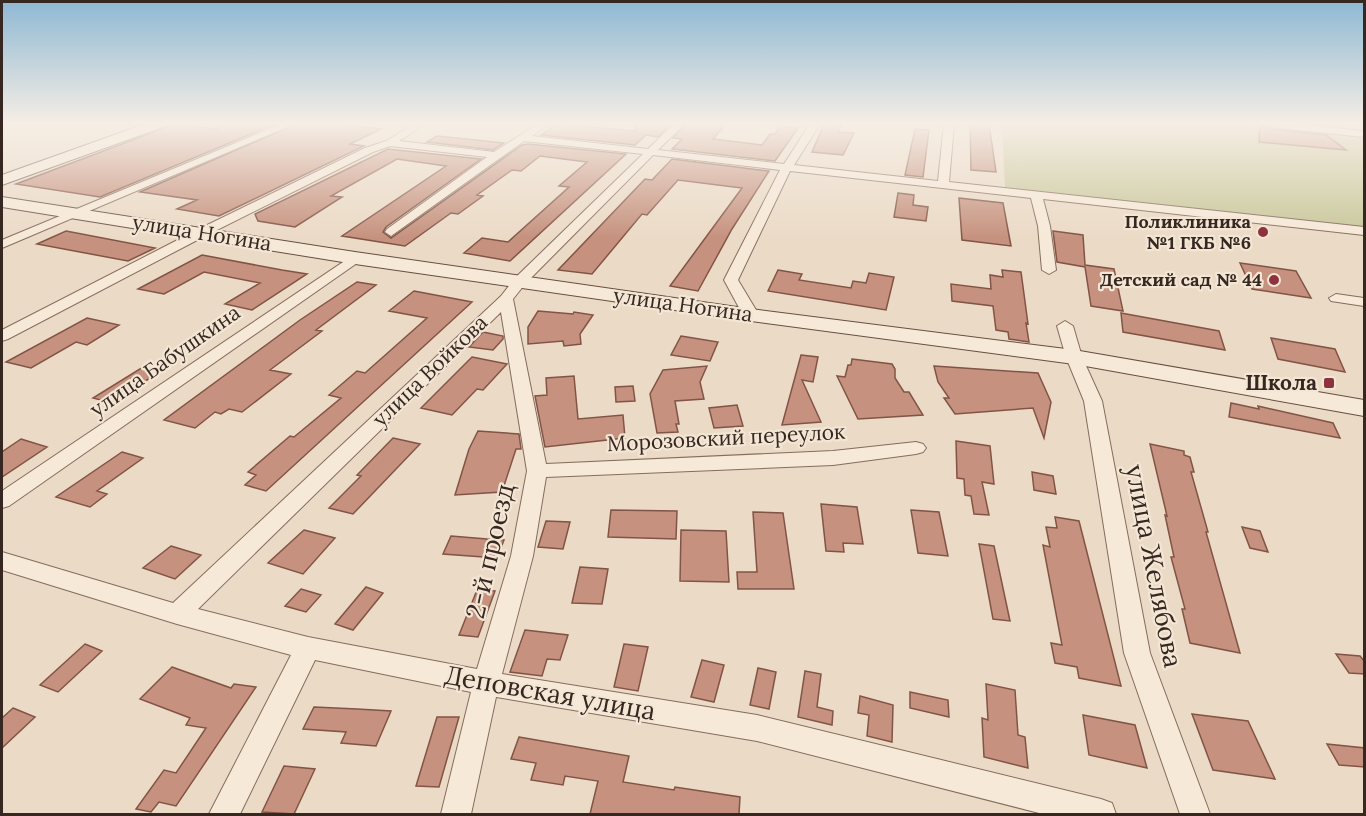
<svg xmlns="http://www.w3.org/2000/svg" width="1366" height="816" font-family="Lora,serif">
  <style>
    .green { fill: #c8c79a }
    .building { fill: #c6927f; stroke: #825445; stroke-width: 1.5 }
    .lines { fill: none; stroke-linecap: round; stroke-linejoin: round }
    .street-casing { stroke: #856c5d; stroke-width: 2 }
    .secondary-casing { stroke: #674e40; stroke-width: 2 }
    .street { fill: #f6e9d8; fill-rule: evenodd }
    .secondary { fill: #f6e9d8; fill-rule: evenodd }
    .poi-dot { fill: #8f3240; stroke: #f3e6d5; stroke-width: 2 }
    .labels { text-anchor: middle; stroke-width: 4.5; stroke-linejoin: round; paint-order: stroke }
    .far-poi-label { font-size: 18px; font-weight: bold; fill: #362720; stroke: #f3e6d5; text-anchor: end }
    .street-label { font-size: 21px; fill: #362720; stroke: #f3e6d5 }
    .poi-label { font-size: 21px; font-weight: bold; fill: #362720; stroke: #f3e6d5; text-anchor: end }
    .near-street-label { font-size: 26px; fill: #362720; stroke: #f3e6d5 }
  </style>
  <rect width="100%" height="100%" fill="#ebdac6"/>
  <!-- green -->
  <path class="green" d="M1002,124H1234L1364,137V227L1005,188Z"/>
  <!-- building -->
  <path class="building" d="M175,124L217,129V124H275L100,197L16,184Z
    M296,124H340L381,129L350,144L364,146L219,216L177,209L197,200L140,192Z
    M557,124L635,131V124H671L658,137L646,135L635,145L541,135Z
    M686,124H726L713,139L762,145L770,134H775L780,126L798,128L775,161L672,149L682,139L673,138Z
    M824,124H842L838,132L854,133L843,155L812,152Z
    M970,124H989L996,172L971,170Z
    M1260,124L1271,129L1326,135L1346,150L1259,142Z
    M915,129L929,130L923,177L905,175Z
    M437,136L504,143L493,150L427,142Z
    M528,144L626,154L510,261L464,253L482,238L508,242L569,187L559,186L587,162L540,156L521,171L512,170L477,195L483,196L458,214L451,213L405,246L342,236L446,166L397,159L331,196L342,197L295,227L258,221L255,214L388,149L481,159L386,227L383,232L391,238L522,145Z
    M672,159L769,171L732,229L698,291L670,286L742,188L678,180L647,215L642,214L592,274L558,270L645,179L652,180Z
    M898,193L914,195L913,205L928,207L926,221L894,217Z
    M959,198L1003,203L1011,246L962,240Z
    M66,231L155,248L128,261L37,244Z
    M1053,231L1083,235L1085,265L1114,269L1123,311L1091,306L1085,267L1057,262Z
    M202,255L282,270L307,274L252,310L225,304L260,283L204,272L164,294L138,289Z
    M1240,263L1296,271L1311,298L1252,289Z
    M778,270L802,274L799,280L851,288L853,281L866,283L869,273L894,277L886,310L768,291Z
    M1002,270L1021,272L1028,324L1026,323L1029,342L1009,339L1008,332L996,330L993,306L952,301L951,284L991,289L990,275L1003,277Z
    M357,282L376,285L316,330L322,331L270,370L291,374L242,412L229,409L221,414L215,412L195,428L164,420L300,320Z
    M414,291L472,302L266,491L245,485L256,475L248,472L290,436L294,437L341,398L329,395L357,371L365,373L427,318L389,311Z
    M538,311L573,314L574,312L593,315L580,334L581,344L564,346L563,341L528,344V327Z
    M1121,313L1219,331L1225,350L1123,332Z
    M87,318L119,325L87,345L76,342L31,368L6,362Z
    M483,332L503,336V339L493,350L469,347Z
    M681,336L718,342L710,361L671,355Z
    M1271,338L1335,349L1345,372L1278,359Z
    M801,355L818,357L813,382L802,380L821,422L782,425Z
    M472,357L507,364L483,390L477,389L452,415L421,408Z
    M852,359L892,364L895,369V378L904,392H909L923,415L858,419L837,376L845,377L848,365H851Z
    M707,366L700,382L704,399L675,401L679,424H676L678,432L657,433L650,394L663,370Z
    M934,366L1038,373L1051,402L1044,438L1033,408L955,414L944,398H949L938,382Z
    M143,367L150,378L112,403L93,398Z
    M574,376L578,419L623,415L625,438L545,447L535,396L547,395L546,378Z
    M633,386L635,401L616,402L615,387Z
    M1231,403L1259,409L1258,406L1333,423L1340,438L1229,417Z
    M737,405L743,426L714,428L709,408Z
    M478,431L519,434L521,449H516L502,492L455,495L469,449Z
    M393,438L420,444L353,514L329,508L361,476L357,475Z
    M21,439L47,447L2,477V452Z
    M956,441L990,446L994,484L982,482L989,515L974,514L971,496L965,495L964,479L957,478Z
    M1150,444L1184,451V455L1190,457L1194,472H1191L1208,532H1206L1240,653L1190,643L1182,609H1185L1171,557H1174L1165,515L1167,516Z
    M122,452L143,458L97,491L107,494L90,507L56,497Z
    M1032,472L1053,476L1056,494L1034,490Z
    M821,504L857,507L863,544L843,543L844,552L826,551Z
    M611,510L677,511L676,539L608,537Z
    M911,510L939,512L948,556L918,553Z
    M753,512L783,513L794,589H738L737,572H757Z
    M1055,517L1079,521L1121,686L1079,678L1077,667L1055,663L1051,643L1062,645L1043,545L1050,547L1046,527L1057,528Z
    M546,521L570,522L563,549L538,547Z
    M1242,527L1260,531L1268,552L1250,548Z
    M304,530L335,538L303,574L268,563Z
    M681,530L726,531L729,582L680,581Z
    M451,536L487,539L504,540L497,558L443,554Z
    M979,544L994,546L1010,621L993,619Z
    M171,546L201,555L175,579L143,568Z
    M580,567L608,569L602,604L572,603Z
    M366,587L383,593L353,630L335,624Z
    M301,589L321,595L306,612L285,606Z
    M477,590L495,591L478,637L459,635Z
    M525,630L568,635L560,660L547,659L542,676L510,672Z
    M85,644L102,651L58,692L40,685Z
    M624,644L648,647L638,691L614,687Z
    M1336,654L1360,656L1365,662V674L1349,673Z
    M702,660L724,665L714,702L691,697Z
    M172,667L231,688L234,684L256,687L176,806L159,802L151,812L136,809L164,770L176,773L206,728L186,725L190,718L140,699Z
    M758,668L776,672L769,709L750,705Z
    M805,671L821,674L817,707L833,711L832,725L798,717Z
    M986,684L1015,690L1018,735L1025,737L1028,768L984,757L982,718L988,720Z
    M910,692L948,700L949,717L910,708Z
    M860,696L893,705L892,742L867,736L869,715L858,713Z
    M314,707L357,709L391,711L376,746L341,743L346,732L303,729Z
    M13,708L35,717L2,748V718Z
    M1192,714L1248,721L1275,779L1213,770Z
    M1083,715L1135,725L1147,768L1089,755Z
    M437,717H459L439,787L416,786Z
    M519,737L629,756L623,782L674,790L675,787L740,797L739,814H590L598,781L565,776L563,785L531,780L536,763L511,759Z
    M1327,744L1365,748V767L1339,765Z
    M284,766L315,769L294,814L262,812Z"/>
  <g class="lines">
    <!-- street casing -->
    <g class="street-casing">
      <path id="street" d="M281,124H294L2,248V240Z
        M414,124H426L399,141L494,152L538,124H549L532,136L648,149L674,124H684L658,150L784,164L810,124H820L794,165L938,181L944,124H954L949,182L1364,227V235L1043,199L1050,226L1056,270L1049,274L1042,270L1038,226L1031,198L790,171L738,280L759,315L751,320L743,315L724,280L780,170L653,155L525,284L513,299L546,464L833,451L916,442L923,444L926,448L923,452L916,454L833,465L546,477L533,556L502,674L757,715L1101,799L1112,803L1116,814H1043L757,741L496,697L471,814H441L471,692L315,660L240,814H209L291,655L177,624L2,570V552L173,603L501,296L515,278L643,154L524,141L391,236L385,232L387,229L487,157L390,146L373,152L205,236L8,339L2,341V330L197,230L365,148L386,141ZM501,312L527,471L511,556L477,669L308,637L198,609Z
        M1266,124H1297L1364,131V137L1271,127Z
        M355,254L360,255L362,258L360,261L9,506L2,508V491Z
        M1336,294L1364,298V306L1331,301L1329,298Z
        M1065,321L1073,326L1082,357L1102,401L1150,653L1210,814H1180L1124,653L1084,401L1066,357L1057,326Z"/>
    </g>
    <!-- secondary casing -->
    <g class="secondary-casing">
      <path id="secondary" d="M145,124H165L163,127L2,185V175Z
        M2,197L355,252L751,309L1074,350L1364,400V416L1074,364L751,321L355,264L2,207Z"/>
    </g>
    <!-- street -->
    <use href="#street" class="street"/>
    <!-- secondary -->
    <use href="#secondary" class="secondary"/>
  </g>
  <!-- sky -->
  <linearGradient id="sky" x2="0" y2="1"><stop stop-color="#8eb8d3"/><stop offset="0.52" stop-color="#f6eee5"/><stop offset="1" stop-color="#f6eee5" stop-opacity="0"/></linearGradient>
  <rect width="1366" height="238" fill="url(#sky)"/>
  <!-- markers -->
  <g class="poi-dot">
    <circle cx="1263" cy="232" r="6"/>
    <circle cx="1274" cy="280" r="6"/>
    <rect x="1323" y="377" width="12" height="12" rx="3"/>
  </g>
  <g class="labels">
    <!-- far-poi labels -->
    <g class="far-poi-label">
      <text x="1251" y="228">Поликлиника<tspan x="1251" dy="21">№1 ГКБ №6</tspan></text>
      <text x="1262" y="286">Детский сад № 44</text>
    </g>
    <!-- street labels -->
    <g class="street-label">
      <text transform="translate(202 233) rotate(9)" y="7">улица Ногина</text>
      <text transform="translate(683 305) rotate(8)" y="7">улица Ногина</text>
      <text transform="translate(165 361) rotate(-35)" y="7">улица Бабушкина</text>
      <text transform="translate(430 371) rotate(-44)" y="7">улица Войкова</text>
      <text transform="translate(726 438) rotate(-3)" y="7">Морозовский переулок</text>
    </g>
    <!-- poi labels -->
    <g class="poi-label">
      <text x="1317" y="390">Школа</text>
    </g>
    <!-- near-street labels -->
    <g class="near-street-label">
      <text transform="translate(490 551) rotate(-77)" y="9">2-й проезд</text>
      <text transform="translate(1154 566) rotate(79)" y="9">улица Желябова</text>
      <text transform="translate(550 693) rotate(10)" y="9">Деповская улица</text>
    </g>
  </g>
  <!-- border -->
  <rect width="1366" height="816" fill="none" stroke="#362720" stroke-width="6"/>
</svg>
